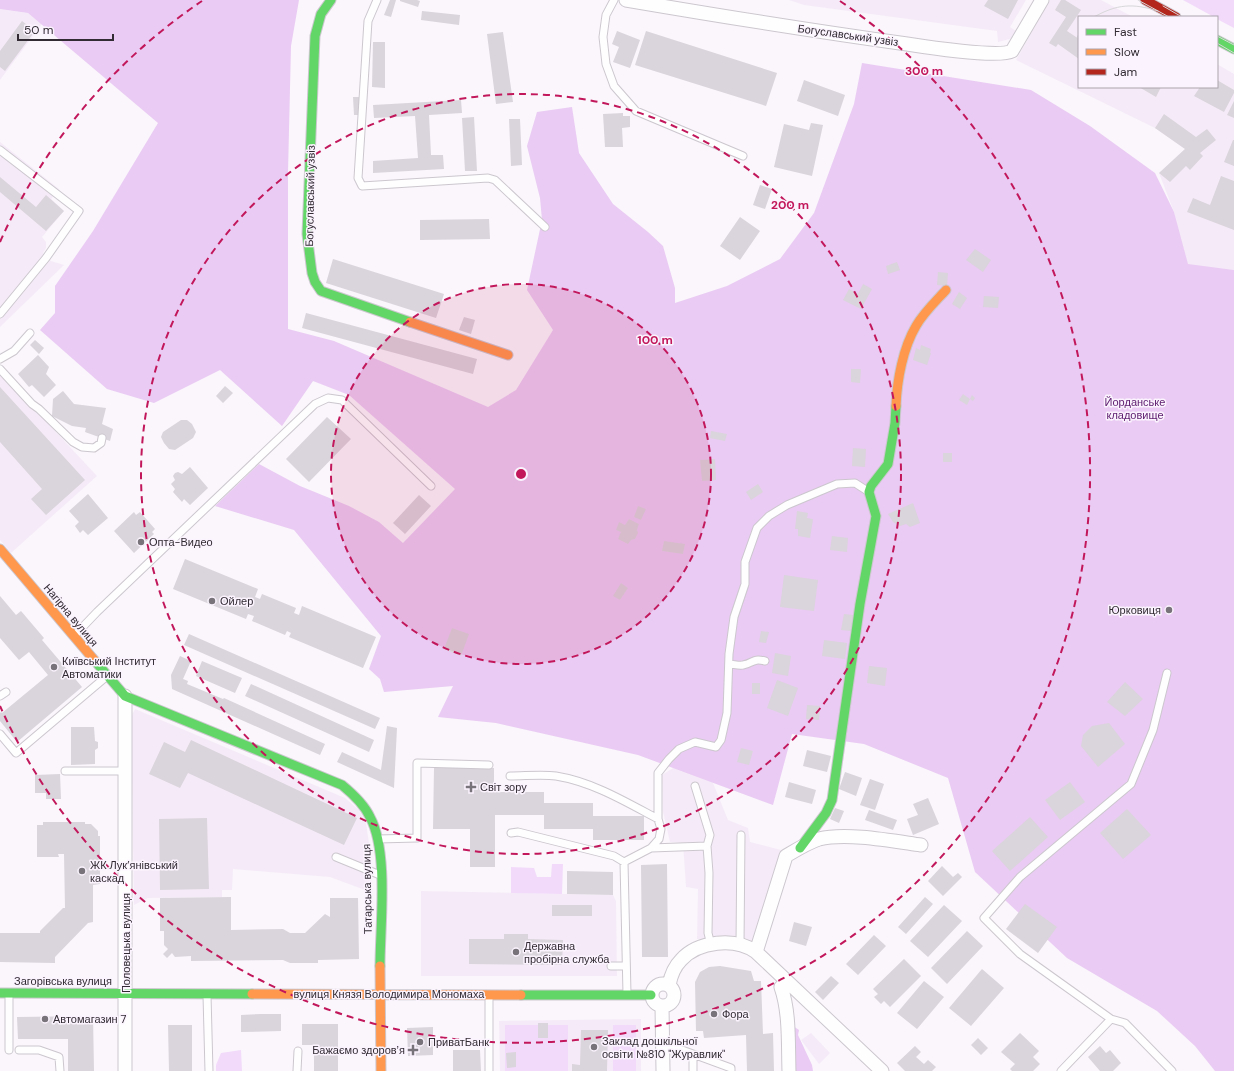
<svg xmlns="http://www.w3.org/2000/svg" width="1234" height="1071" font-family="'DM Sans',sans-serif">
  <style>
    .built { fill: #f5ebf8 }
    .green { fill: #f2dafa }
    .forest { fill: #eacbf3 }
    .building { fill: #dad4dc }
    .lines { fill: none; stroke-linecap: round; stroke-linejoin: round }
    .lane-casing { stroke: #ccc7ce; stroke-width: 9 }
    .street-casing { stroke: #ccc7ce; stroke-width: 15 }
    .fast-casing { stroke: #ccc7ce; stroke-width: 11 }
    .slow-casing { stroke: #ccc7ce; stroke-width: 11 }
    .jam-casing { stroke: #ccc7ce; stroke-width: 11 }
    .lane { stroke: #fefeff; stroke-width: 7 }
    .street { stroke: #fefeff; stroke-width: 13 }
    .fast { stroke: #63d668; stroke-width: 9 }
    .slow { stroke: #ff974d; stroke-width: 9 }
    .jam { stroke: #b3261e; stroke-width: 9 }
    .tram { stroke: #d8d7d9; stroke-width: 1 }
    .ring { fill: none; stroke: #c2185b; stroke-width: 2; stroke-dasharray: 7 5 }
    .poi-dot { fill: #78727a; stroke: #fbf4fe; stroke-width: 1.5 }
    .labels { text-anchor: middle; stroke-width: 3; stroke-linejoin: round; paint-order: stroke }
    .street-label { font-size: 11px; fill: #322b34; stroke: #fbf4fe }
    .park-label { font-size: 11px; fill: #602071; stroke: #fbf4fe }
    .poi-label { font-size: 11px; fill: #322b34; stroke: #fbf4fe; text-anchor: start }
    .centre { fill: #c2185b; stroke: #fbf4fe; stroke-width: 2 }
    .ring-label { font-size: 12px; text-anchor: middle; font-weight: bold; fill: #c2185b; stroke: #fbf4fe; stroke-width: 3; stroke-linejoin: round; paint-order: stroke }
  </style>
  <rect width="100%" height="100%" fill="#faf6fc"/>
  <!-- built -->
  <path class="built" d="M789,0H1026L1010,27L1016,31L1010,39L998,42L997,31L804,5Z
    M1050,0H1101L1133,17H1079V87H1217V64L1234,74V270L1185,265L1174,212L1159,173L1185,149L1155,128L1016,60Z
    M0,9L28,13L42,24L0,80Z
    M0,142L59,189L51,199L64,211L42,237L46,242V248L43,253L51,261L64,265L0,327Z
    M0,372L97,476L11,553L0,540Z
    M135,709L345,798L359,810L366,823L370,850L371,887L365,890L330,877L233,869L232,890H222V897L148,898L134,905L131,717Z
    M678,765L711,778L728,820L748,828L750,842L785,851L758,946L721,939H697L698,889L686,887L683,843L670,842L663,812L662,775Z
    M421,891L613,895L616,901L617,976H421Z
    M641,1019V1071H500L499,1021Z
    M811,1033L830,1053L819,1064L801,1040Z"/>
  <!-- green -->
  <path class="green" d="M1183,0H1234V28L1217,19V17H1214Z
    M552,864H563L562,894L511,893V867L534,868L537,877H551Z
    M505,1025H568V1071H505Z
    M613,1025H636V1071H613Z
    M241,1050L242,1071H216V1065L221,1053Z"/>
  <!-- forest -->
  <path class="forest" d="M0,0H299L291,46L288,172V329L334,341L488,407L516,390L553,330L527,290L542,220L540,198L527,146L537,112L572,107L579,153L613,204L648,232L663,246L675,288V303L727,286L780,259L814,213L854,104L862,63L1031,90L1090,126L1155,173L1174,212L1188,264L1234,270V1071H1215L1195,1046L1157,1011L1067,958L975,872L948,778L864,744L792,734L773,805L638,755L496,723L438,717L453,686L384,692L380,679L369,669L381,636L294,530L215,506L259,464L300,486L349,506L379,522L403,543L455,489L349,395L313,381L282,426L220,370L154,403L107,389L40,330L55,313V286L93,231L158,123L28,13L0,9Z
    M793,1026L799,1030L798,1035L812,1065L813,1071H794Z"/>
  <!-- building -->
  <path class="building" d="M390,0H396L391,17L384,15Z
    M400,0H417L420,1L418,7L400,1Z
    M988,0H1018L1008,19L984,6Z
    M1061,0H1065L1081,10L1067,31L1079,39V59L1058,44L1056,47L1049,43L1066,17L1055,10Z
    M422,11L460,15L459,25L421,20Z
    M22,21L35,31L5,71L0,67V51Z
    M617,31L640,40L630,68L613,62L619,47L612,44Z
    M646,31L777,73L766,106L635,65Z
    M503,32L513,102L496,104L487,34Z
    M373,42H385V88L372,87Z
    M804,80L845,95L838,116L797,101Z
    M1217,80L1234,90V93L1224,112L1194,96L1200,87H1217Z
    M1139,87H1161L1156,97Z
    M353,97H359V115H354Z
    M461,100L462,113L429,115L431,155H443L444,169L373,173V161L418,158L415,116L374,118L373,105Z
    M1234,101V118L1227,115Z
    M623,113V116H630V127L622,128L623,147H605L603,114Z
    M1164,114L1196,137L1207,129L1216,140L1200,153L1203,156L1190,170L1186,166L1170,182L1159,173L1185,149L1155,128Z
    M474,117L477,171H465L462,118Z
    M509,119H520L522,165L511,166Z
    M811,123L823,125L812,176L774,167L784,124L809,130Z
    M1233,140H1234V166L1224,162Z
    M1221,176L1234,181V230L1187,212L1193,198L1210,205Z
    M0,177L36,207L46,195L64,211L46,231L0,192Z
    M760,185L772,189L765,209L753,205Z
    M740,217L760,231L740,260L720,246Z
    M489,219L490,239L420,240V220Z
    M975,249L991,260L983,272L966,260Z
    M333,259L444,294L436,318L326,283Z
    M897,262L900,270L888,274L886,266Z
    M938,272L948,273L947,286L937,285Z
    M863,284L872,289L861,309L843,300L849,289L858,294Z
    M959,292L967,298L960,309L952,304Z
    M984,296L999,297L998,308L983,307Z
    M306,313L477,359L473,374L302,328Z
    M464,317L475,320L471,334L459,330Z
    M35,340L44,348L39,354L30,345Z
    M921,345L931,349L930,353H931L927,365L913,360L916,348L920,350Z
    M38,355L49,367L46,374L56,385L44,397L32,385L29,387L18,374Z
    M851,369H861L860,383L851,382Z
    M225,386L233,393L223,403L216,396Z
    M0,387L85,480L46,515L31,499L42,489L0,442Z
    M63,391L74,404L106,408L102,424L113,429L110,441L85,432L86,428L72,426L52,416L53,399Z
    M963,394L970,399L972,395L975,398L973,401L970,399L967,405L959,400Z
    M327,417L351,439L309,482L286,459Z
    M181,420H187L192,424L196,432L193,438L175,450L169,449L164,443L161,437L163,432Z
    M711,431L727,434L725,441L710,438Z
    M853,448L866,449L865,467L852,466Z
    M943,453H952V462H943Z
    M715,459L716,480L702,481L700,460Z
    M190,467L208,488L190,505L184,499L182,502L173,492L175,489L171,484L175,480L173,476L175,473L178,472L182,474Z
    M758,484L763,492L751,500L746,492Z
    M88,494L108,518L88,535L83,530L80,533L75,526L79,522L69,511Z
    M419,495L431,506L405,534L393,523Z
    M913,503L920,523L910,527L906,524L900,526L893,522L888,514Z
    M638,506L646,509L641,520L634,517Z
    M797,511L808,513L807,518L813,519L810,538L798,536V529H795Z
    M134,512L136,515L140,512L155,529L152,532L154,534L134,553L114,531Z
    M629,519L639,524L637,530L638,533L635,539L631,540L628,544L618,539L621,532L616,530L619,522L625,525Z
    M832,536L848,538L847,552L830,550Z
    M664,541L685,544L683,554L662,551Z
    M185,559L258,589L255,597L260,599L262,594L296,608L294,613L299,615L302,606L376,637L363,668L289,637L291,633L287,631L285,635L252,621L254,616L248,614L246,619L173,589Z
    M784,575L818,580L814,611L780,607Z
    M621,583L628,588L620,600L613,596Z
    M0,596L16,615L21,611L44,638L42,640L82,687L17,742L0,721V713L1,712L2,713L48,675L29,652L19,660L0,638Z
    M844,614L853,615L851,631L841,630Z
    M452,628L469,634L461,656L444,649Z
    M761,631L769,632L766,643L759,642Z
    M189,634L380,718L375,729L184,645Z
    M824,640L847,643L845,659L822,656Z
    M775,653L791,656L788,676L772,673Z
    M180,656L191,661L183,679L188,681L187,684L223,699L224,698L325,744L320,755L172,689L171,675Z
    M202,661L242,678L235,693L196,676Z
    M869,666L887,668L885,686L867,683Z
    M777,680L798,688L788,716L767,708Z
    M1125,682L1143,699L1125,716L1107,702Z
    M752,683H760V694H752Z
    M251,684L374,740L369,752L245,696Z
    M807,705L820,706L819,720L806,719Z
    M1109,723L1125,744L1098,767L1081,746L1083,735L1092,726Z
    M387,726L397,728L394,788L337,762L342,752L381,770Z
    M71,727H94L95,741L98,742V748L95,750V764L71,765Z
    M191,740L357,818L344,845L188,773L180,788L149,774L164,742L185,752Z
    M741,748L753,751L749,765L737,762Z
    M807,750L831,756L827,772L803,766Z
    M434,768H494V792H544V803H593V816H644V840H593V829H544V815H495V867H470V829H433Z
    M845,772L862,778L856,796L839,789Z
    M60,774L61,799H46V793H35V775Z
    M870,779L884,784L875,810L860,805Z
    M789,782L816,790L812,804L785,797Z
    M1070,782L1085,802L1060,820L1045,800Z
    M928,798L939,824L913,835L907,819L918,815L913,804Z
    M835,808L844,811L839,823L830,819Z
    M1127,809L1151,835L1123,859L1100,833Z
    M869,810L897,820L893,830L865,820Z
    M1030,817L1048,837L1010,871L992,851Z
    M207,818L209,889L160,890L159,819Z
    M43,822H85V824H91L98,831V836H100V884L93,885V922L88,923L55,957V963L0,962V933H40V931L63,908H65L64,854H58L59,857H37V825H43Z
    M667,864L668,957H642L641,865Z
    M942,866L953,877L958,873L962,877L943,896L928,881Z
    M567,871L613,872V895L567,894Z
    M231,897V930L283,929L290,933H305L325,914L330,917V898H358L359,959L318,960V963H290L283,960L191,961V956L175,957L172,953L167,958L163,954L168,949L164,945V931H160V898Z
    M925,897L933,904L906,934L898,927Z
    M1025,904L1057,927L1038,953L1006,929Z
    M552,905H592V916H552Z
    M944,905L962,921L928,957L910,941Z
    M794,922L812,927L806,946L789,941Z
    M967,931L983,946L947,984L931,968Z
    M504,934H528V939L563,940L562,965L469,964V939H504Z
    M874,935L886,946L858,975L846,964Z
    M904,959L921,976L890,1007L884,1001L881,1004L874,997L878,994L873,989Z
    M720,966L751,971L754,981H761L763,1034L773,1033L774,1071H747L746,1035L704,1038L703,1031H696L695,982L700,972L709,967Z
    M982,969L1004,988L971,1026L949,1008Z
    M831,976L839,983L823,1000L815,992Z
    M924,981L944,997L917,1029L897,1013Z
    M261,1014H281V1031L241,1032V1015Z
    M93,1016L94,1071H68V1039H18L17,1017Z
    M538,1023H548V1038H538Z
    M302,1024H338V1071H314V1045H302Z
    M168,1025H192V1071H169Z
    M433,1027V1055L408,1056L407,1028Z
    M581,1030H608L607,1071H572V1064L580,1065Z
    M1020,1033L1039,1051L1033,1057L1040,1064L1033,1071H1012L1010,1069L1015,1064L1001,1052Z
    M978,1038L988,1048L981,1055L971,1045Z
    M915,1046L921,1052L916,1057L924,1064L928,1060L936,1067L932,1071H905L897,1063Z
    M1100,1046L1106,1053L1110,1050L1121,1063L1113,1071H1100L1088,1057Z
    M453,1050H480L481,1071H453Z
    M516,1052V1067L507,1068L506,1053Z"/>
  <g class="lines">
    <!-- lane casing -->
    <g class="lane-casing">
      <path id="lane" d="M377,0L368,21L358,178L362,186L488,178L495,180L545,227
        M614,0L606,15L603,37L606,64L614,86L636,111L743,156
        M0,150L79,211L46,258L0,314
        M0,359L14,351L30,333
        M0,369L32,404L39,409L73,442L82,447L94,448L101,443L102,438
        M74,636L97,612L315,404L328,398L342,400L431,486
        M729,664C733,664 739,666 743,665C754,663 752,658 765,661
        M0,696L6,692
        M0,734L16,753L107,676
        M65,771H126
        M510,776C525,776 542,774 556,776C593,782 626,802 658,819
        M695,786L710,835L707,846L709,873L708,933L711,945
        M511,833L518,832L614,856L624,862
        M378,839L417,838V763L489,765
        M651,848L707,846
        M336,857L380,875
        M624,862L651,848L659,839L661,829L658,819V773L669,759L679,749L695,742L716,747L721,740L727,713L729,654L734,617L745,584V562L757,528L769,516L787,505L837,484L855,483L869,492
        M624,862L627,994
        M740,944L741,835
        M611,966H626
        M9,993V1050
        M207,995L209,1071
        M489,995V1071
        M1111,1019L1020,954L984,918L1020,877L1131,784L1153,730L1167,673
        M663,1043L731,1068V1071
        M19,1050H39L59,1057L60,1071
        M693,1054V1071
        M297,1071L298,1051
        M1061,1071L1111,1019L1125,1023L1172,1071"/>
    </g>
    <!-- street casing -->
    <g class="street-casing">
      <path id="street" d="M626,0C720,16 813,31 907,44C926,47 999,58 1012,51L1042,0
        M756,952L786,856C796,850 807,843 819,839C846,832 893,841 921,845
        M787,982L781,987C790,1013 788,1044 789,1071
        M652 995a11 11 0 1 1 22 0a11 11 0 1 1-22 0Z
        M669,985C671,975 674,967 681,960C698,941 735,937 756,952L882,1071
        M662,1006L663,1071
        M125,1071V696"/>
    </g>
    <!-- fast casing -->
    <g class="fast-casing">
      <path id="fast" d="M331,0L321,14L315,36L307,234L312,273L315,282L321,291L410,322
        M1217,40L1234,49
        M95,661L125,696L342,785C353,794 364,804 370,817C389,852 380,926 380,966
        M800,848L826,813L832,800L860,604L876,516L869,492L871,486L888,464L895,423L896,406
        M0,993L252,994
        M521,995H651"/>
    </g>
    <!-- slow casing -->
    <g class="slow-casing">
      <path id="slow" d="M410,322L508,355
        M896,406C897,380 903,348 916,326C924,312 936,301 946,290
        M0,549L95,661
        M380,966L381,1071
        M252,994L521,995"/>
    </g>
    <!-- jam casing -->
    <g class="jam-casing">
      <path id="jam" d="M1145,0L1176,17"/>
    </g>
    <!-- lane -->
    <use href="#lane" class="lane"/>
    <!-- street -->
    <use href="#street" class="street"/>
    <!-- fast -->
    <use href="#fast" class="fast"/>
    <!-- slow -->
    <use href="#slow" class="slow"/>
    <!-- jam -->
    <use href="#jam" class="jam"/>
    <!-- tram -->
    <path class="tram" d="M1138,0L1169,17
      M1163,6L1182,17
      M1094,17C1117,4 1133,3 1158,11
      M1217,36L1234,45
      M1077,38L1079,34
      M1217,43L1234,53"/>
  </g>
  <!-- distance rings -->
  <circle cx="521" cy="474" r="190" fill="#c2185b" fill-opacity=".12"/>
  <g class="ring">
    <circle cx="521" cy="474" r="190"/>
    <circle cx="521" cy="474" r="380"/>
    <path d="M0 242A570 570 0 0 1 202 1M840 1A570 570 0 1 1 0 706"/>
  </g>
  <!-- markers -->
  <g class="poi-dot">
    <circle cx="141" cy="542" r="4"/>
    <circle cx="212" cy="601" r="4"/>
    <circle cx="1169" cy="610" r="4"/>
    <circle cx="54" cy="667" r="4"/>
    <path d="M469 781h4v4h4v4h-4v4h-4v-4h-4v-4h4z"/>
    <circle cx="82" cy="871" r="4"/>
    <circle cx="516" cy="952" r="4"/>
    <circle cx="714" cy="1014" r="4"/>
    <circle cx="45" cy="1019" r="4"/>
    <circle cx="420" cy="1042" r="4"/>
    <circle cx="594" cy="1047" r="4"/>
    <path d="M411 1044h4v4h4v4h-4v4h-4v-4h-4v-4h4z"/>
  </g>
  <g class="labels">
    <!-- street labels -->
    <g class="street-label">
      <text transform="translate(848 35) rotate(8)" y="4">Богуславський узвіз</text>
      <text transform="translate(310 196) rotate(-89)" y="4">Богуславський узвіз</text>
      <text transform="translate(71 615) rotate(50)" y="4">Нагірна вулиця</text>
      <text transform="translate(367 889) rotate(-91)" y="4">Татарська вулиця</text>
      <text transform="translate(126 943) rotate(-90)" y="4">Половецька вулиця</text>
      <text x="63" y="985">Загорівська вулиця</text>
      <text x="389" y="998">вулиця Князя Володимира Мономаха</text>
    </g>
    <!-- park labels -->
    <g class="park-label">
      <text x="1135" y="406">Йорданське<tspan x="1135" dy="13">кладовище</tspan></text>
    </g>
    <!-- poi labels -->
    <g class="poi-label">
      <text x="149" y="546">Опта-Видео</text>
      <text x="220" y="605">Ойлер</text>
      <text x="1161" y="614" text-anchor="end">Юрковиця</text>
      <text x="62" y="665">Київський Інститут<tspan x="62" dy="13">Автоматики</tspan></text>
      <text x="480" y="791">Світ зору</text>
      <text x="90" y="869">ЖК Лук’янівський<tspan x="90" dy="13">каскад</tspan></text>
      <text x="524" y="950">Державна<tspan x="524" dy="13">пробірна служба</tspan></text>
      <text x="722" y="1018">Фора</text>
      <text x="53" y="1023">Автомагазин 7</text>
      <text x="602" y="1045">Заклад дошкільної<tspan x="602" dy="13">освіти №810 "Журавлик"</tspan></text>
      <text x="428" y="1046">ПриватБанк</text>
      <text x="405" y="1054" text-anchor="end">Бажаємо здоровʼя</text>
    </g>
  </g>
  <circle cx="521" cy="474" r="6" class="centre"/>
  <g class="ring-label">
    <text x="924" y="75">300 m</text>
    <text x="790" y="209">200 m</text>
    <text x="655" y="344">100 m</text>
  </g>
  <!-- legend -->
  <rect x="1078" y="16" width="140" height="72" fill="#fbf4fe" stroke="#aba4ad"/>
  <rect x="1086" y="29" width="20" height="6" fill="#63d668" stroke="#aba4ad"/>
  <text x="1114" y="36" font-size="12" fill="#322b34">Fast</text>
  <rect x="1086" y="49" width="20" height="6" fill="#ff974d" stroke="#aba4ad"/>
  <text x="1114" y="56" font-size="12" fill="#322b34">Slow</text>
  <rect x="1086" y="69" width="20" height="6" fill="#b3261e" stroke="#aba4ad"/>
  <text x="1114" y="76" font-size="12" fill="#322b34">Jam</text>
  <!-- scale -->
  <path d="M18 34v6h95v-6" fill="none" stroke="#322b34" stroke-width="2"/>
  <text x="24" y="34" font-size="12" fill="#322b34" stroke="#fbf4fe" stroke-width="3" paint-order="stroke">50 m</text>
</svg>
